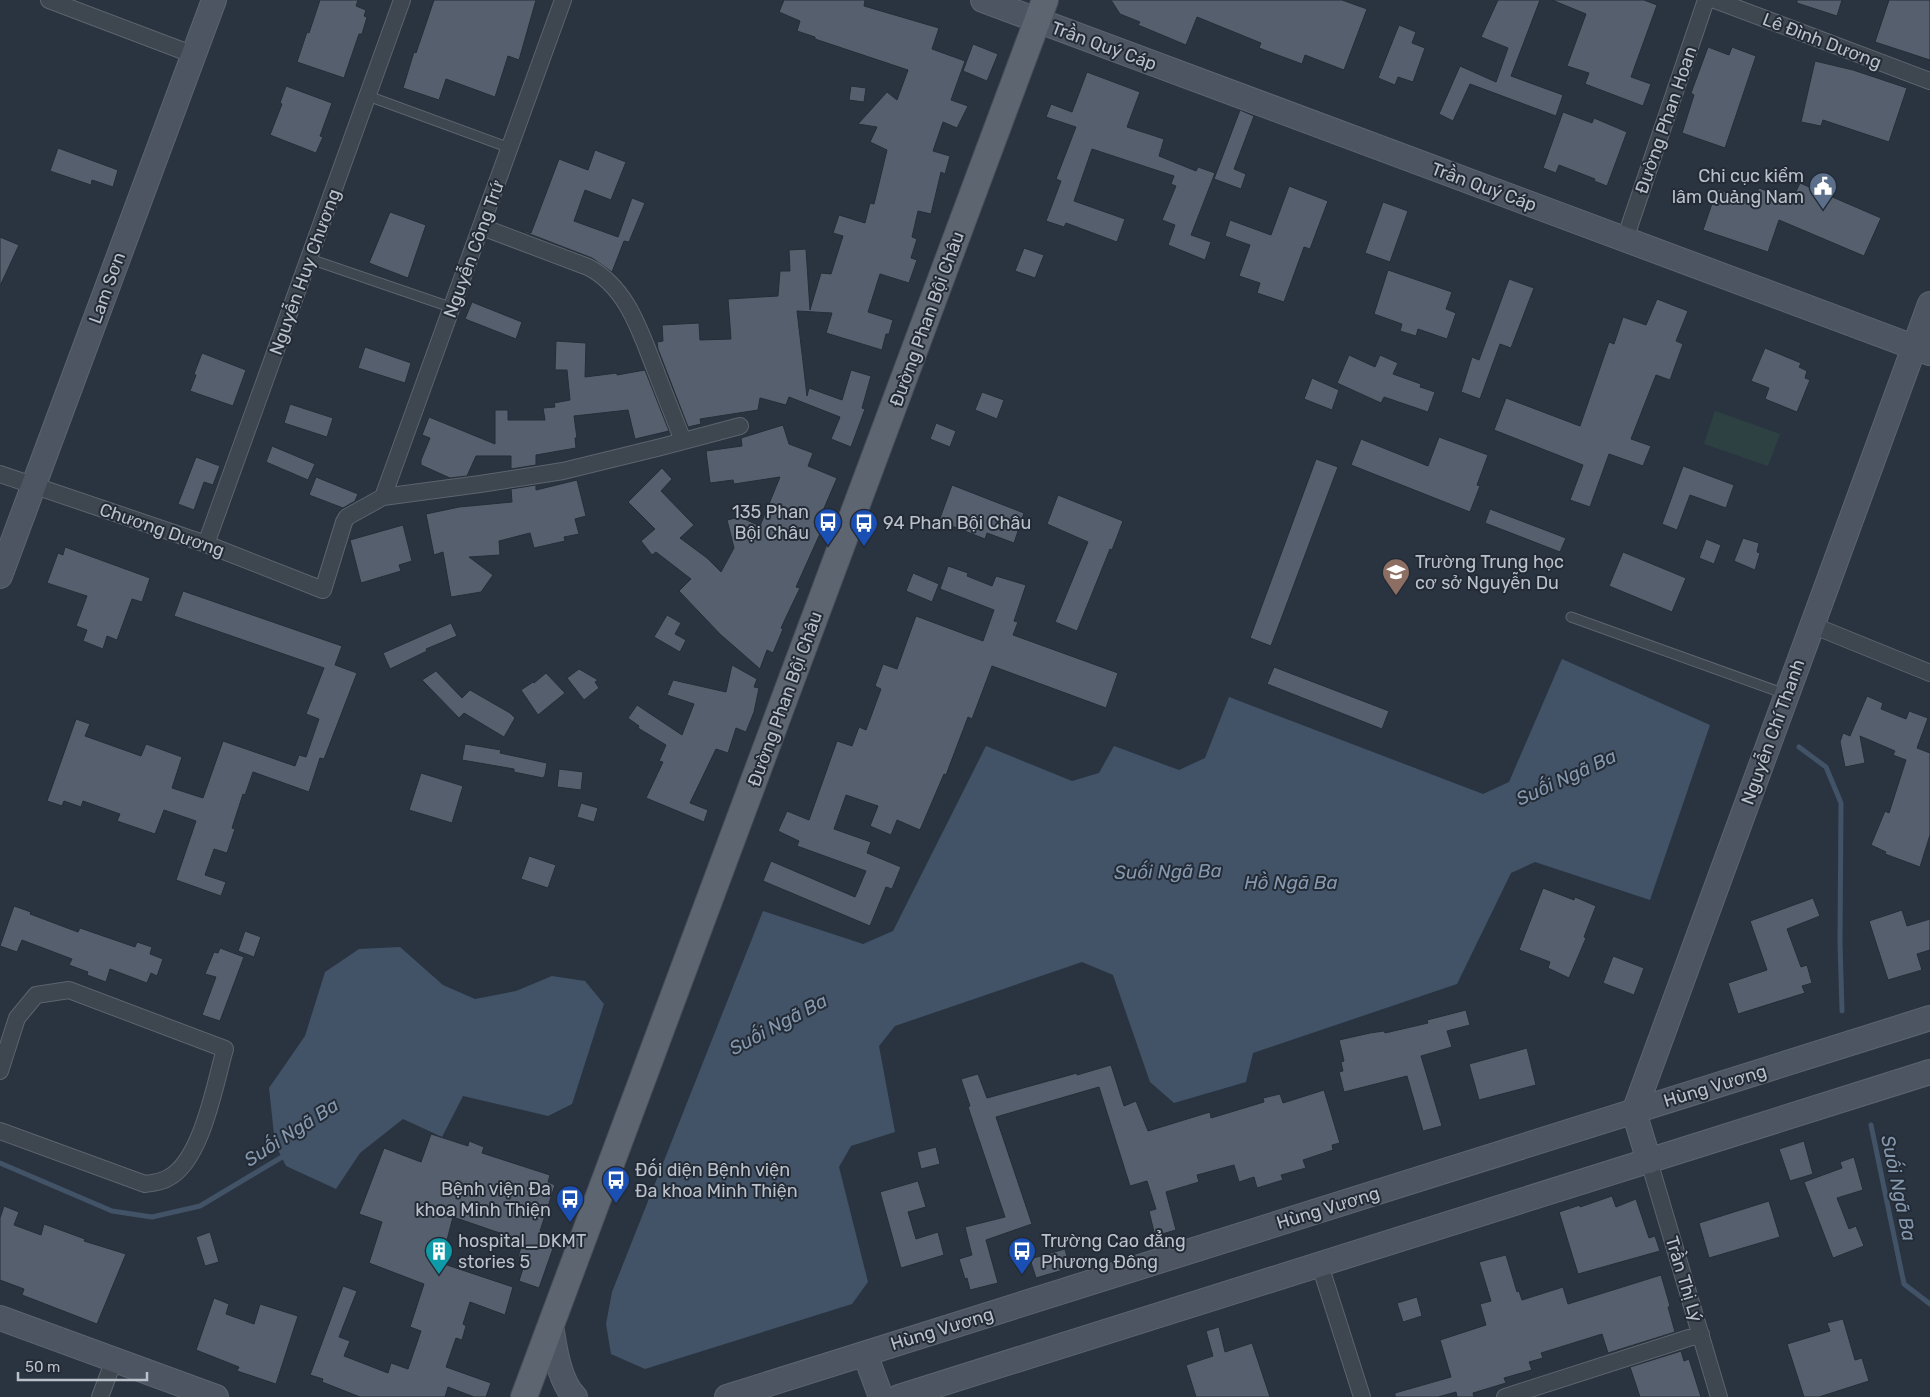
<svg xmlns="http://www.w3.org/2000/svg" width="1930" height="1397" font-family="Rubik,sans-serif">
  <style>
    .green { fill: #2d4142 }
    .water { fill: #425267 }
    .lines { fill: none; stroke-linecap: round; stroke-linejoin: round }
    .stream { stroke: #425267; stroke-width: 5 }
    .building { fill: #565f6d; stroke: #252d38 }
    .lane-casing { stroke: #5c646e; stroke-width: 11 }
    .street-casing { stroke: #5c646e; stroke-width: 18 }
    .secondary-casing { stroke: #5c646e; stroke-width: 26 }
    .primary-casing { stroke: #484f5a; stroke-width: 28 }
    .lane { stroke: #3e4650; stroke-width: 9 }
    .street { stroke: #3e4650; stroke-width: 16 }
    .secondary { stroke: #4d5563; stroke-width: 24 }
    .primary { stroke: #5d6570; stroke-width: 26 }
    .labels { text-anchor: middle; stroke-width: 4; stroke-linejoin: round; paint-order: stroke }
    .street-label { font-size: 18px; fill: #bbc1ca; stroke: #232b36 }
    .poi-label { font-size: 18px; fill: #bbc1ca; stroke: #232b36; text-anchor: start }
    .water-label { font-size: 19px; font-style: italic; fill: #8698ae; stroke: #232b36 }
  </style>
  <rect width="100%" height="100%" fill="#2a3440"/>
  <!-- green -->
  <path class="green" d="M1715,411L1780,434L1768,466L1704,444Z"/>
  <!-- water -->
  <path class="water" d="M1562,659L1710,725L1650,900L1535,862L1511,873L1457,984L1253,1053L1246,1082L1174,1103L1150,1082L1113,975L1082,962L895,1026L879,1046L895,1132L851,1146L839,1167L868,1282L852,1304L645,1369L611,1354L606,1324L612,1292L763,911L863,944L893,931L986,746L1072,781L1099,773L1114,746L1179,770L1205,758L1229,697L1483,794L1509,782Z
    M400,947L443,985L475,999L516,991L552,976L585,981L604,1004L572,1104L548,1116L463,1096L442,1137L403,1119L360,1153L336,1189L286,1166L275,1144L269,1088L305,1036L325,972L359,949Z"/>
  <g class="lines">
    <!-- stream -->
    <path class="stream" d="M1799,747L1826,767L1841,803L1840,943L1842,1011
      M1871,1125L1904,1284L1930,1304
      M0,1163L112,1211L152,1217L200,1206L287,1154"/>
  </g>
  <!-- building -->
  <path class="building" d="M320,0H358L356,6L366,10L364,16L367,17L362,34H359L344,78L297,62L307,32L309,33Z
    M434,0H536L519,60L508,56L495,97L446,79L439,100L403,88L414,52L416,53Z
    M784,0H865L864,6L939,28L932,49L965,61L951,100L968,106L957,128L943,122L933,151L950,156L945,174L941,172L931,214L918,211L912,237L917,239L911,258L917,260L909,283L880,274L868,312L893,320L889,334H886L882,350L826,333L832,313L797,311L807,396L809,388L842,400L851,370L871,376L862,408L865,409L851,447L831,439L840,417L789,397L786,405L760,398L758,410L700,419L701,424L688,427L658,349L657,342L663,341L662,325L699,323L700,340L731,339L728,299L778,296L780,271H790L789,250L806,249L810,310L821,273L831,274L843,236L833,233L839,215L865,223L870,203L874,204L887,150L870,142L877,127L858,124L887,92L897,100L908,70L815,39V37L797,31L800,21L779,12Z
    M1111,0H1342L1367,9L1344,70L1305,55L1302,64L1259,48L1261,43L1197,17L1186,45L1138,25L1140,22L1120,14Z
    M1498,0H1540L1511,76L1563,95L1556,116L1470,84L1453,121L1439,114L1460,66L1496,82L1508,48L1481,37Z
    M1552,0H1644L1657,5L1631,77L1651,84L1643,106L1585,84L1589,73L1567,66L1586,14Z
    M1797,0H1842L1837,16L1797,3Z
    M1889,0H1930V60L1875,42Z
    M1399,25L1416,32L1412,43L1425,48L1413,82L1398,77L1395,85L1378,78Z
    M973,44L998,54L987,81L963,71Z
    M1708,47L1729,55L1732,47L1756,56L1725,148L1682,133L1694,95L1691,93Z
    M1815,61L1853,70L1907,88L1889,142L1823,120L1821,126L1801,122Z
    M1087,72L1140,92L1127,127L1164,139L1159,156L1196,171L1198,167L1215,173L1191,235L1211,242L1205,260L1168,245L1175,225L1162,220L1176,186L1171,184L1174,176L1092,149L1074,201L1125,219L1117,242L1066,223L1064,227L1046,221L1061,181L1056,179L1076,127L1046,117L1051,104L1072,112Z
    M286,86L332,103L320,136L323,137L316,153L270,135L282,104L280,103Z
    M851,86L866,88L864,102L849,100Z
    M1240,110L1254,116L1234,169L1246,174L1241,189L1214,179Z
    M1563,112L1592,123L1594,118L1627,132L1607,186L1594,181L1595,179L1559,165L1556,173L1543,168Z
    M58,148L118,170L113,187L92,180L91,185L50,171Z
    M595,150L626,162L611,200L585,190L574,221L618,237L632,198L645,203L629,242L624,241L612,272L592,258L522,231V230L531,233L559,159L588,170Z
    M1800,183L1881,218L1864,256L1779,220L1768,252L1703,230L1717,189L1754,201L1759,188L1792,200Z
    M1289,186L1328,201L1310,249L1304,247L1284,302L1257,293L1260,283L1239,276L1250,245L1225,236L1230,220L1271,235Z
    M1383,202L1408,211L1390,262L1365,253Z
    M390,212L426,225L408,278L369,263Z
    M0,237L19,245L0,286Z
    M1024,248L1044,255L1035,278L1015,271Z
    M1388,270L1452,292L1446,309L1456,313L1447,339L1418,329L1416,336L1400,331L1402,324L1374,314Z
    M1509,279L1534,288L1511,348L1500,344L1480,399L1461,392L1472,357L1479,360Z
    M1657,299L1688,311L1676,341L1683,344L1670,380L1656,375L1631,439L1651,446L1643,466L1609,454L1590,507L1570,500L1583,465L1494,430L1506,398L1580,426L1609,342L1614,344L1623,317L1646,325Z
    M472,302L522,322L516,339L465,319Z
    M556,341L586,343L585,377L617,373V375L645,370L669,431L635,439L628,410L574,416L577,438H575L576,448L536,455V465L511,469V456H476L467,476L450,478L421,465V460L430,438L422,435L429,417L495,444V410H508V420H545L543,408L555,407L554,403L570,400L567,370H555Z
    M365,347L411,363L405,383L358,368Z
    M1765,348L1801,363L1799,367L1807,371L1805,378L1810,380L1797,412L1765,399L1769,388L1751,381Z
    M202,353L246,370L233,406L190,391L196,375L194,374Z
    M1349,355L1375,367L1380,355L1398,363L1393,374L1421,384L1420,387L1435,392L1428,412L1384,397L1381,403L1337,383Z
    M1312,378L1339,390L1332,410L1304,399Z
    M982,392L1004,400L997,419L975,410Z
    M290,404L333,418L327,437L284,423Z
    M936,423L956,431L950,447L930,439Z
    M783,425L789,444L813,453L808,466L837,478L822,513L828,516L796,587L800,588L788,613L781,628L783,629L773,653L767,650L760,669L720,634L679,591L691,579L656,552L652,555L641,541L655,529L628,502L662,468L672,479L661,491L694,525L680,538L707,558L721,572L734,548L727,520L740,517L760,526L780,477L734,484L733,480L710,483L706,451L742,446L741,438Z
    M1439,437L1488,455L1477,485L1480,486L1470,512L1351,465L1361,439L1428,466Z
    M272,446L315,464L308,480L266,462Z
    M196,457L220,466L213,485L204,482L194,510L178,504Z
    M1316,459L1338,467L1271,646L1250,638Z
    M1683,466L1734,485L1726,508L1690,495L1677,530L1662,524Z
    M316,477L358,494L355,501L343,508L309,495Z
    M577,480L586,516L575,519L579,534L564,537L565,541L534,548L530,533L499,541L500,555L469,557L493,575L481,592L451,597L443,552L434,555L426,514L459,507L512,502L511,489L536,485V490Z
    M952,485L1024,513L1014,543L987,533L985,539L939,521Z
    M1058,495L1123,521L1112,550L1110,549L1077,631L1055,622L1088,542L1047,524Z
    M1490,509L1566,538L1560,552L1485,523Z
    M403,525L412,561L399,565L401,571L361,583L350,540Z
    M1743,538L1759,543L1757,552L1760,553L1755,570L1734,561Z
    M1706,539L1721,545L1714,564L1699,558Z
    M65,547L150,578L142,602L132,599L117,640L107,636L103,649L83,641L87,630L76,626L87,596L47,583L58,553L63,555Z
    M1623,552L1686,578L1672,612L1609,586Z
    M948,566L968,573L967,576L992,586L996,576L1026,585L1014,621L1018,622L1013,635L1118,673L1106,708L992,666L972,719L968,717L946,775L944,774L920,830L897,820L891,835L870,826L878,806L846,795L834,829L871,842L867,853L901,867L892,889L886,887L870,926L763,881L771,861L855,897L866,871L797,846L799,841L778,831L787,811L809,820L837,741L852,746L859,727L866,730L881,689L875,686L883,664L897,669L916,616L983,641L994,610L940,589Z
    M913,573L939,584L932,602L906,591Z
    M183,591L342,646L335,665L357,673L324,759L320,758L309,792L253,772L245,795L243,794L232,828L235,829L227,853L214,849L205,875L226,882L221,896L176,880L196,821L164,810L155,834L117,821L120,814L83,801L81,807L64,801L62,806L47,801L76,719L90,724L85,736L141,756L146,744L182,757L172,788L203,798L223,741L295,766L299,755L306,757L319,719L306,714L324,668L174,616Z
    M667,615L681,623L675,634L686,640L680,652L654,637Z
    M451,623L457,636L426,649L427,651L390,669L383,653Z
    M732,665L757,679L754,687L759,688L754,712L746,732L736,728L728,753L716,749L690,803L708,810L704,822L646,798L663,762L659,761L666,745L638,728L639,726L628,718L637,705L682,735L694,704L667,695L673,680L726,692Z
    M1274,667L1389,711L1382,729L1267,684Z
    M579,669L598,680L595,682L599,688L584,700L567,678Z
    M436,671L462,698L470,690L510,713L515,718L504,737L464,713L459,718L422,680Z
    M546,673L565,693L538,715L521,690L533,682L534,683Z
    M1867,696L1883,703L1881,709L1906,719L1909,711L1928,718L1917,748L1930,753V835L1920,867L1885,854L1886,852L1871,845L1885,811L1889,813L1906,760L1893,755L1895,751L1860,736L1865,763L1845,767L1840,742L1843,733L1850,736Z
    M465,744L501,750L500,753L547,763L545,775L543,778L514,772V769L462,760Z
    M559,769L583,772L581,790L557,787Z
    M421,773L463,786L452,823L409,810Z
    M581,803L598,808L594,822L577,817Z
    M529,856L556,865L548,888L521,879Z
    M1543,888L1574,900L1575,897L1596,906L1584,937L1586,938L1569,978L1548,968L1550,962L1519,950Z
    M1813,898L1820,916L1787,929L1801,967L1807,965L1812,983L1802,986L1805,993L1738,1014L1728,983L1767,970L1750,921Z
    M14,906L31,912L30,914L78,932L80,928L135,947L137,942L152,947L150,954L163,959L157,976L151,973L147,983L110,969L106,982L87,975L88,972L69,965L72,959L22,940L17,952L0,946Z
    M1902,910L1907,926L1930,919V950L1917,954L1922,970L1888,980L1869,921Z
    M245,931L261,937L254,957L238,951Z
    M220,948L244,957L220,1021L202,1015L216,977L205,974L214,952L218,953Z
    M1613,956L1644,968L1634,995L1603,983Z
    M1466,1010L1470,1025L1447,1031L1452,1047L1421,1056L1442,1126L1423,1131L1407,1076L1344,1092L1339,1072L1343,1071L1341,1062L1344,1061L1339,1040L1370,1033L1384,1031L1385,1033L1428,1023L1427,1020Z
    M1527,1048L1536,1085L1479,1100L1469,1064Z
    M1111,1065L1124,1106L1136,1101L1148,1131L1210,1112L1211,1118L1264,1102L1263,1098L1280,1094L1283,1103L1324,1090L1340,1143L1332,1145L1333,1150L1303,1160L1306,1168L1281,1175L1283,1180L1257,1188L1254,1177L1239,1182L1234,1165L1197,1175L1199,1182L1166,1192L1176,1230L1155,1236L1149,1211L1156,1209L1147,1181L1130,1186L1099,1087L996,1117L1032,1224L986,1240L998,1283L970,1290L967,1278L965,1279L959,1259L972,1255L965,1227L1005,1217L968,1107L970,1106L961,1079L978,1074L987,1098L1077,1073V1075Z
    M431,1134L468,1146L469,1141L484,1147L482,1153L550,1175L548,1182L555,1185L540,1231L557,1237L539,1288L519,1281L526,1259L518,1257L523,1241L453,1217L441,1263L513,1287L505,1315L470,1302L463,1324L466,1326L462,1340L456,1338L446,1367L491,1383L486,1397H474L448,1387L445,1397H360L322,1382L323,1379L310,1375L343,1286L357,1291L339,1337L350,1341L344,1356L388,1373L391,1363L408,1369L421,1331L410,1327L424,1284L369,1263L382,1222L359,1214L384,1148L421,1162Z
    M1804,1141L1813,1174L1790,1181L1779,1149Z
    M936,1147L940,1164L921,1169L917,1152Z
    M1854,1157L1863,1190L1837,1198L1849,1229L1856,1226L1864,1246L1833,1258L1804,1182L1842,1168L1840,1162Z
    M918,1181L926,1207L908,1212L916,1239L938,1232L944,1255L901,1268L880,1192Z
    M1612,1196L1616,1207L1636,1199L1649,1238L1655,1236L1660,1251L1578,1274L1559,1212L1580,1205V1207Z
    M1769,1201L1780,1237L1709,1258L1699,1223Z
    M4,1206L19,1212L14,1225L41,1235L44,1224L85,1239L84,1241L126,1254L97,1324L22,1295L24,1289L0,1280V1218Z
    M210,1232L219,1262L205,1266L196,1237Z
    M1065,1249L1070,1268L1036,1278L1030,1259Z
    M1506,1255L1517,1292L1519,1291L1522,1300L1563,1287L1568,1304L1661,1275L1670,1306L1668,1307L1675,1332L1608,1353L1602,1334L1541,1353L1543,1358L1529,1362L1532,1370L1504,1378L1506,1383L1473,1393L1474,1397H1457L1456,1392L1438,1397H1395V1393L1451,1377L1440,1340L1486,1325L1480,1304L1491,1301L1479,1262Z
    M1417,1297L1422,1316L1403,1322L1397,1303Z
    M214,1298L229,1304L226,1314L254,1324L260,1304L298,1316L276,1384L237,1371L239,1367L196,1350Z
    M1843,1319L1855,1360L1862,1358L1869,1381L1819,1397H1804L1787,1344L1830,1331L1827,1323Z
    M1219,1327L1225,1352L1252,1343L1270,1397H1196L1186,1365L1213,1356L1206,1331Z
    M1681,1351L1684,1361L1689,1359L1701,1397H1640L1630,1367Z"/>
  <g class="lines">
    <!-- lane casing -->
    <g class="lane-casing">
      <path id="lane" d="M368,96L510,148
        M310,259L453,308
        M1571,617L1785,694"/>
    </g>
    <!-- street casing -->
    <g class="street-casing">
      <path id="street" d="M49,0L194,55
        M1715,0L1930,81
        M482,227L588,267C627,287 640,331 655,369C664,393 674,417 683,441
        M1625,239L1706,0
        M0,474L206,544L323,590L344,522L347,517L383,497L480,484L563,471L661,447L740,426
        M383,497L563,0
        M206,544L402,0
        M1812,625L1930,673
        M0,1071L17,1018L36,995L69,990L225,1049C215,1083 202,1161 168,1178C162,1182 153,1183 145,1184L0,1131
        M1649,1161L1719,1397
        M1320,1265L1362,1397
        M100,1397L114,1360
        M1505,1397L1701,1334"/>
    </g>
    <!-- secondary casing -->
    <g class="secondary-casing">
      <path id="secondary" d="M983,0L1930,353
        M0,576L214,0
        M1649,1161L1634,1112L1930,304
        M0,1318L216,1397
        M551,1324C554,1346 559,1381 575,1397
        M865,1354L881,1397
        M727,1397L1930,1018
        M899,1397L1930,1072"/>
    </g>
    <!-- primary casing -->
    <g class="primary-casing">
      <path id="primary" d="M524,1397L1045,0"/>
    </g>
    <!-- lane -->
    <use href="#lane" class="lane"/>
    <!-- street -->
    <use href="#street" class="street"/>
    <!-- secondary -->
    <use href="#secondary" class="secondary"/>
    <!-- primary -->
    <use href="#primary" class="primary"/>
  </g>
  <!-- icons -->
  <defs>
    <g id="civic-pin" transform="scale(1.4375)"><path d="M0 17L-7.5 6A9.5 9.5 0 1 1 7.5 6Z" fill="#5c6f8a" stroke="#232b36"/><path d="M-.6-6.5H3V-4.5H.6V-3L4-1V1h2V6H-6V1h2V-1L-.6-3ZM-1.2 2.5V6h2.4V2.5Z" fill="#fff"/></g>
    <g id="bus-pin" transform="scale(1.4375)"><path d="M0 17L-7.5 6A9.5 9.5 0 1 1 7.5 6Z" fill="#1a4fb4" stroke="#232b36"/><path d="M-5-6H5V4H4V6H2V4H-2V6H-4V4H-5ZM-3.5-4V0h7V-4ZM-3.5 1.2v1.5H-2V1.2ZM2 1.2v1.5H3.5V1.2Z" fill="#fff"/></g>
    <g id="school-pin" transform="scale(1.4375)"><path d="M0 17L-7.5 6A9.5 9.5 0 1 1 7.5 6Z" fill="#8d6e63" stroke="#232b36"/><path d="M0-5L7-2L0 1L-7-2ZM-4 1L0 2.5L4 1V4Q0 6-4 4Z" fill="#fff"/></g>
    <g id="building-pin" transform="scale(1.4375)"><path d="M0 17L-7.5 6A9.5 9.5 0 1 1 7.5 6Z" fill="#0f9aa8" stroke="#232b36"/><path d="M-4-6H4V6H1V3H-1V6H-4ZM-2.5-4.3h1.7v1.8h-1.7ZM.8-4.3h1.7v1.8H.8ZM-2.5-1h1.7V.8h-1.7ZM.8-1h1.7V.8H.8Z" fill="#fff"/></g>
  </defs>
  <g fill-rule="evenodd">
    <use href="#civic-pin" x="1823" y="186"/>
    <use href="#bus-pin" x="828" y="522"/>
    <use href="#bus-pin" x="864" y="523"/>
    <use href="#school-pin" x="1396" y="572"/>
    <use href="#bus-pin" x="616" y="1180"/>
    <use href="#bus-pin" x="570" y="1199"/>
    <use href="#building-pin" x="439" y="1251"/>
    <use href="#bus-pin" x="1022" y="1251"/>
  </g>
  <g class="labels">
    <!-- street labels -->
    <g class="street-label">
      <text transform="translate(1822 41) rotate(21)" y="6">Lê Đình Dương</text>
      <text transform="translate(1104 46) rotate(20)" y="6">Trần Quý Cáp</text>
      <text transform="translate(1666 120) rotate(-71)" y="6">Đường Phan Hoan</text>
      <text transform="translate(1484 187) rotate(20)" y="6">Trần Quý Cáp</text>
      <text transform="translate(474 249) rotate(-70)" y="6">Nguyễn Công Trứ</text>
      <text transform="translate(305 272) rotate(-70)" y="6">Nguyễn Huy Chương</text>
      <text transform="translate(107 288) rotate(-70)" y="6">Lam Sơn</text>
      <text transform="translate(927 319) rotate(-70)" y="6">Đường Phan Bội Châu</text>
      <text transform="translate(162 530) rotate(19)" y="6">Chương Dương</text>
      <text transform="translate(785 699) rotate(-70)" y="6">Đường Phan Bội Châu</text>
      <text transform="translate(1773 732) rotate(-70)" y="6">Nguyễn Chí Thanh</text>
      <text transform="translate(1715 1086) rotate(-17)" y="6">Hùng Vương</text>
      <text transform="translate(1328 1208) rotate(-17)" y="6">Hùng Vương</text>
      <text transform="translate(1684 1279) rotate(73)" y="6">Trần Thị Lý</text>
      <text transform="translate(942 1329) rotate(-17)" y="6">Hùng Vương</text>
    </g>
    <!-- poi labels -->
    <g class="poi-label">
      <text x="1804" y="182" text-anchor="end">Chi cục kiểm<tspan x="1804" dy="21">lâm Quảng Nam</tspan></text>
      <text x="809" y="518" text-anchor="end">135 Phan<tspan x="809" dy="21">Bội Châu</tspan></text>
      <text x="883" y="529">94 Phan Bội Châu</text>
      <text x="1415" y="568">Trường Trung học<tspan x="1415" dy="21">cơ sở Nguyễn Du</tspan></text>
      <text x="635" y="1176">Đối diện Bệnh viện<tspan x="635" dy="21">Đa khoa Minh Thiện</tspan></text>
      <text x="551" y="1195" text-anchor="end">Bệnh viện Đa<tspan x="551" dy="21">khoa Minh Thiện</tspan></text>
      <text x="458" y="1247">hospital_DKMT<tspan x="458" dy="21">stories 5</tspan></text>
      <text x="1041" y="1247">Trường Cao đẳng<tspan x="1041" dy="21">Phương Đông</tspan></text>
    </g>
    <!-- water labels -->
    <g class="water-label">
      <text transform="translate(1566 777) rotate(-25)" y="7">Suối Ngã Ba</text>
      <text transform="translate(1168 871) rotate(-1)" y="7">Suối Ngã Ba</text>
      <text x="1291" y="889">Hồ Ngã Ba</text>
      <text transform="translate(778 1024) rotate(-28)" y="7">Suối Ngã Ba</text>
      <text transform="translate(291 1132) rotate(-33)" y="7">Suối Ngã Ba</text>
      <text transform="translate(1899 1188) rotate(78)" y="7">Suối Ngã Ba</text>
    </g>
  </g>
  <!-- scale -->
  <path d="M18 1372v8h129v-8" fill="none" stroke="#bbc1ca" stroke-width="2.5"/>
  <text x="25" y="1372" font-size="15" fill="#bbc1ca" stroke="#232b36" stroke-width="4" paint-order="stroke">50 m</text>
</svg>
